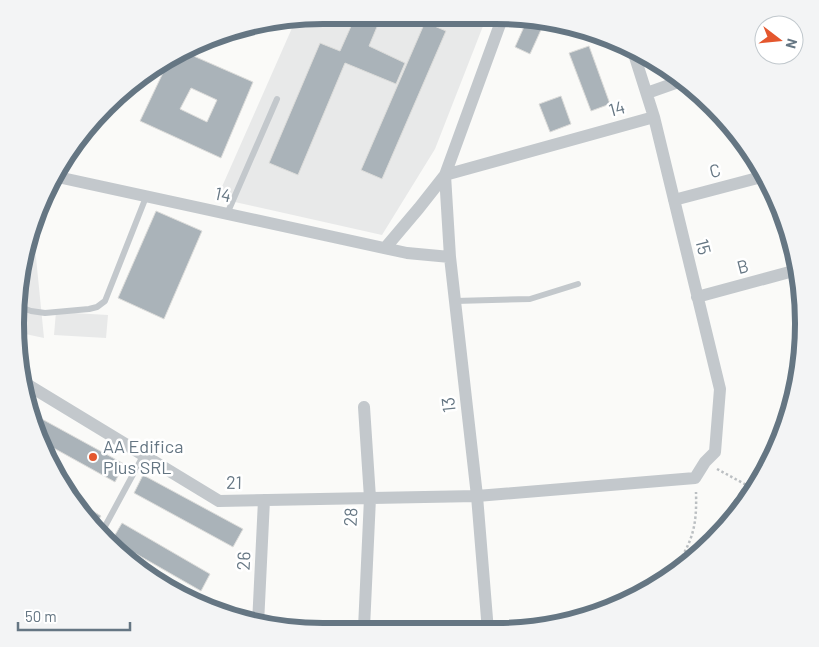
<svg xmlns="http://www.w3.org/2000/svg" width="819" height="647" font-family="Barlow,sans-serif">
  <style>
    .built { fill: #e8e9e9 }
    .building { fill: #aab3b9; stroke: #dcdcda; fill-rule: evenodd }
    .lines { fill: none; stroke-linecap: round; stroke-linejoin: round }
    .path { stroke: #bbbfc2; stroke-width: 2.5; stroke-dasharray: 2.5 2.5; stroke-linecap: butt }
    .service { stroke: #c3c8cc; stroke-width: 6 }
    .minor { stroke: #c3c8cc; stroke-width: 12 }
    .rail { stroke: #a2aab0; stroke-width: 4; stroke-dasharray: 8 4; stroke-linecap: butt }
    .poi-dot { fill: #e4572e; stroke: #fff; stroke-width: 2 }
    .labels { text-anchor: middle; stroke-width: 5; stroke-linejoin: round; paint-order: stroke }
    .street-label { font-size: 18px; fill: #657683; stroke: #fff }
    .poi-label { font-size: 18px; fill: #657683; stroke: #fff; text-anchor: start }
    .rim { fill: none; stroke: #657683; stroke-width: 6 }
  </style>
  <rect width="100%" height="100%" fill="#fafaf8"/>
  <!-- built -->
  <path class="built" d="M324,15L473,16L485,21L435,149L382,235L217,198L296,19Z
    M33,226V227L44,338L16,332L15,323L26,243Z
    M56,312L108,315L106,338L54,335Z"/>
  <!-- building -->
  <path class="building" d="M356,15H382L369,46L405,63L396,84L345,63L298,175L269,163L320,43L340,51Z
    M528,18L545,21L530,54L515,47Z
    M425,22L446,31L382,179L361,170Z
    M589,46L610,104L591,111L569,53Z
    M182,51L253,82L221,158L140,121L171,56ZM191,88L217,100L207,122L180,109Z
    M561,96L571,124L550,132L539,104Z
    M156,211L202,231L164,319L118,298Z
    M29,412L124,464L115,482L41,441Z
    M143,475L243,529L233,547L134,493Z
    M77,501L101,516L96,523Z
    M122,523L210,574L201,591L112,540Z"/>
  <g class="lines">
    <!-- path -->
    <path class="path" d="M717,469L752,488
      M674,569C693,541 697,526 696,492"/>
    <!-- service -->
    <path class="service" d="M227,214L277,99
      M455,301L530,299L578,284
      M17,306L31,311L45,313L89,309L97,307L105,301L146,197
      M103,530L143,456"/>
    <!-- minor -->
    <path class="minor" d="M647,93L681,81
      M53,176L407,253L450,257
      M674,200L765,176
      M386,247L419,208L445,175L503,16
      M697,297L797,270
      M23,384L28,385L219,501L477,496L695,478L705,462L715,452L720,389L654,117L634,54
      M258,624L264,500
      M364,628L370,498L364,407
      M488,631L477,496L450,257L445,175L654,117"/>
    <!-- rail -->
    <path class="rail" d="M712,536L770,451"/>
  </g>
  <!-- markers -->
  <circle class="poi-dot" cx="93" cy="457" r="5"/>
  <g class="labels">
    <!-- street labels -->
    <g class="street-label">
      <text transform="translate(617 109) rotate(-15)" y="6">14</text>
      <text transform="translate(715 171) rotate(-14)" y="6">C</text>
      <text transform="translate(223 195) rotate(12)" y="6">14</text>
      <text transform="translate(703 247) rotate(76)" y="6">15</text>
      <text transform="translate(743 267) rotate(-15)" y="6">B</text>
      <text transform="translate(449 405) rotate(-96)" y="6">13</text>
      <text transform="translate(234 483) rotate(1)" y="6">21</text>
      <text transform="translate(351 517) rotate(-87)" y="6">28</text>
      <text transform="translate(244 561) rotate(-87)" y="6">26</text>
    </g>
    <!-- poi labels -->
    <g class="poi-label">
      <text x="103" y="453">AA Edifica<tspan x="103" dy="21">Plus SRL</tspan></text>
    </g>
  </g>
  <!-- crop -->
  <path d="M0 0H819V647H0ZM323 24H496A299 299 0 0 1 795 323V324A299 299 0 0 1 496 623H323A299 299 0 0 1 24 324V323A299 299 0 0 1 323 24Z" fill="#f3f4f5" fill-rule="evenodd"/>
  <path class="rim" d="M323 24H496A299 299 0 0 1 795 323V324A299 299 0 0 1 496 623H323A299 299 0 0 1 24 324V323A299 299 0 0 1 323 24Z"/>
  <!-- north arrow -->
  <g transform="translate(779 40) rotate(106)"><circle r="24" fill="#ffffff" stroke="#c1c8cd"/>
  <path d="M0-4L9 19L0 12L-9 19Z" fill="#e4572e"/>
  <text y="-8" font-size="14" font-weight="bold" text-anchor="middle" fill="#657683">N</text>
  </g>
  <!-- scale -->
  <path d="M18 622v8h112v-8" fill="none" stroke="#657683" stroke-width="2.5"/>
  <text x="25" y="622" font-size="15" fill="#657683" stroke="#ffffff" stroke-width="4" paint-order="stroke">50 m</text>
</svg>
